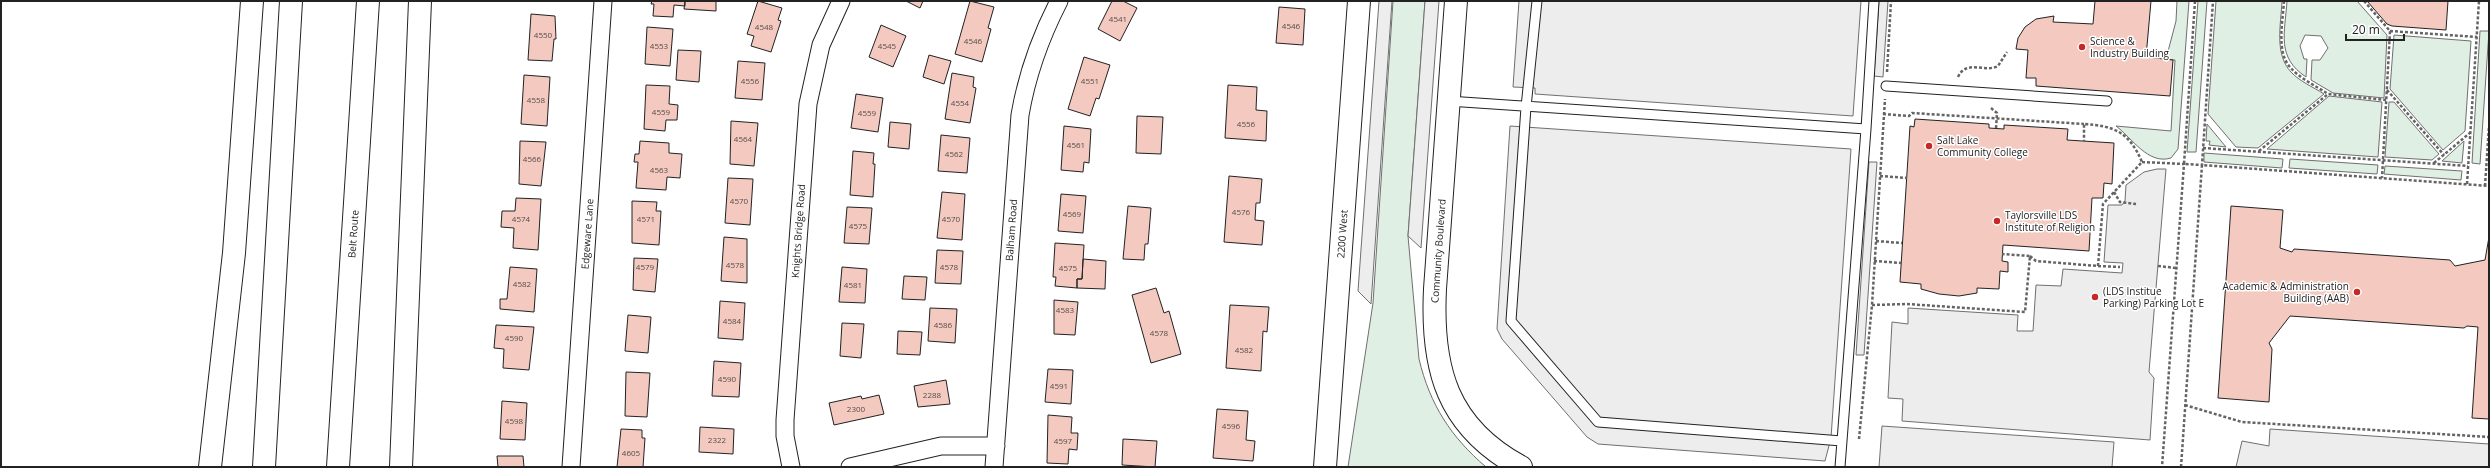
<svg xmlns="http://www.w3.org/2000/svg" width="2490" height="468" font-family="'Open Sans',sans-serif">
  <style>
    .green { fill: #e0efe3; stroke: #6f6f6f }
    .parking { fill: #ededed; stroke: #6f6f6f }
    .building { fill: #f3c9c0; stroke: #222 }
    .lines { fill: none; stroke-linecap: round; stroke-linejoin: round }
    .service-casing { stroke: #222; stroke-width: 11 }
    .minor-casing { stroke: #222; stroke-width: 19 }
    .tertiary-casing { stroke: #222; stroke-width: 24 }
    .motorway-casing { stroke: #222; stroke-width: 24 }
    .path { stroke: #646464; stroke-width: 2.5; stroke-dasharray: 3 2; stroke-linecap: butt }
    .service { stroke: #fff; stroke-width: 9 }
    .minor { stroke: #fff; stroke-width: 17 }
    .tertiary { stroke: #fff; stroke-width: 22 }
    .motorway { stroke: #fff; stroke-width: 22 }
    .poi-dot { fill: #c62828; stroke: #fff; stroke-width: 1.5 }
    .labels { text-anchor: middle; stroke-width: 3; stroke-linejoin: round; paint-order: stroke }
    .number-label { font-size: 8px; fill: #564c4a }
    .poi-label { font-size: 10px; fill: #222; stroke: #fff; text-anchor: start }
    .street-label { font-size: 10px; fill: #222; stroke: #fff }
  </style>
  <rect width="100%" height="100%" fill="#fff"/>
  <!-- green -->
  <path class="green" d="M1393,1H1425L1408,236L1419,359C1430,405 1451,437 1486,467H1348L1373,303Z
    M2177,1H2189L2178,149L2171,158C2148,165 2132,138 2116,126L2171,131L2175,60L2166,59L2176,21Z
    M2198,1H2207L2196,152H2187Z
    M2216,1H2282C2281,24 2274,54 2291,72C2299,81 2313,87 2324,94L2258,148L2236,147L2208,114Z
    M2287,1H2357L2387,35L2384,98L2333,93L2311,80L2312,60H2320L2328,48L2321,36L2305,35L2300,46L2304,59H2307L2306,77C2276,57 2285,33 2287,1Z
    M2480,31H2489L2480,164L2472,163Z
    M2394,35L2471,41L2465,131L2443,150L2390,89Z
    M2329,96L2382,102L2378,157L2267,149Z
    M2389,102H2394L2439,154L2432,160L2385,157Z
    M2207,124L2226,147L2209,145L2210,141H2206Z
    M2464,141L2462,163L2442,161Z
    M2204,153L2283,159L2282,168L2204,162Z
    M2290,159L2378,165L2377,174L2289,168Z
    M2385,166L2462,171L2461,180L2384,174Z"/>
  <!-- parking -->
  <path class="parking" d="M1379,1H1392L1371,304L1358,291Z
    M1425,1H1439L1421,248L1408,236Z
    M1519,1H1861L1853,116L1535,94V88L1513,87Z
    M1879,1H1888L1883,77L1874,76Z
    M1510,126L1851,149L1831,438L1825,461L1598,444L1587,437L1502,339L1497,329Z
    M1869,162H1877L1864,355H1856Z
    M2157,169H2166L2149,372L2154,378L2150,440L1902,421L1903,399L1888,398L1892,322L1908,324V308L2018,315L2017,331H2033L2036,285L2061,286L2063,269L2122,273L2123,263L2104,262L2108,205H2122L2125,201L2126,185L2144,172Z
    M1882,426L2114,442L2112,467H1879Z
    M2270,429L2489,444V467H2236L2242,441L2269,446Z"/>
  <!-- building -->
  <path class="building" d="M652,1H685V6L674,5L673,17L653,16L654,4H651Z
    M685,1H716V11L684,9Z
    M758,1L782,8L778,20L781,21L771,52L751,46L754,36L747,34Z
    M906,1H923L920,8Z
    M970,1L994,7L988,28L991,29L982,62L955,54Z
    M1112,1H1123L1137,8L1120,41L1098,29Z
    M2095,1H2151L2146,57L2173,60L2170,96L2036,86V78H2026L2028,50L2016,49L2018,38L2025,27L2036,19L2054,16L2053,22L2093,24Z
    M2367,1H2448L2446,30L2392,26L2387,24Z
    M1279,7L1305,9L1303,45L1276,43Z
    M531,14L555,16L556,39H554L552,61L528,60Z
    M881,25L906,36L893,67L869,57Z
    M647,27L673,29L670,66L645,64Z
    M678,50L701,51L699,82L676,80Z
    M929,55L951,61L944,84L923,77Z
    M1084,57L1110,65L1099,99L1096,98L1090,116L1068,109Z
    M738,61L765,63L762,100L735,98Z
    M952,73L974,77L973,87L976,88L970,123L945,119Z
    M524,75L550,77L547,126L521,124Z
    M646,85L670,86L669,104L678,105L677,120H666L665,131L644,129Z
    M1228,85L1257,87L1256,110L1267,111L1266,141L1225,138Z
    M856,94L883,98L878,132L851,128Z
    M1137,116L1163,117L1161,154L1136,153Z
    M1915,119L1989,124V128L2004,129V125L2068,129L2067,140L2114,143L2112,184L2104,183L2103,198H2092L2089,251L2003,245L2002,261L2008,262V272L2000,271L1999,289L1977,288V293L1959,296L1939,294L1921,289V284L1900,282L1910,126L1914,127Z
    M731,121L758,123L754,166L730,164Z
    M890,122L911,124L909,149L888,147Z
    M1064,126L1091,129L1089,163L1084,162L1083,172L1061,170Z
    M941,135L970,138L967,173L938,171Z
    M520,141L546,142L541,186L519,184Z
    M640,141L669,143V153L682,154L680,178L667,177L666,190L636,188L638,162H634L635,154H639Z
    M853,151L874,153L873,164H875L873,197L850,195Z
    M1229,176L1262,179L1260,203H1256L1255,220L1264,221L1262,245L1224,242Z
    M728,178L753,179L750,225L725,223Z
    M942,192L965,194L962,240L937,238Z
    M1061,194L1086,196L1083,233L1058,231Z
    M516,198L541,199L538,250L513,248L514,228L501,227L502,211H515Z
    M632,201L657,202L656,211H661L659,245L632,243Z
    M1128,206L1151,208L1148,244H1145L1144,260L1123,259Z
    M2231,206L2283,210L2280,248L2292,252L2294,249L2450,260L2455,266L2485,260L2489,237V419L2472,418L2478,327L2467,326L2464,328L2290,316L2269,343L2272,349L2269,402L2218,398Z
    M847,207L872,208L869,244L844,243Z
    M724,237L747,239V283L721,281Z
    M1055,243L1084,245L1082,279H1077V288L1055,286L1056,277H1053Z
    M937,250L963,251L961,284L935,283Z
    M634,258L658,259L655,292L633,290Z
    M1083,259L1106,261L1105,289L1077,288V279H1082Z
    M510,267L537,269L534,312L500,309V299H507Z
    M842,267L867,269L865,303L839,302Z
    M904,276L927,277L925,300L902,299Z
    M1156,288L1164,313L1169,311L1181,354L1151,363L1132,295Z
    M1054,300L1078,302L1075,335L1054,334Z
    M720,301L745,303L743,340L718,338Z
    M1230,305L1269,307L1267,332L1263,331L1261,371L1226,368Z
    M930,308L957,309L955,343L928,341Z
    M628,315L651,317L648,353L625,351Z
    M842,323L864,324L861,358L840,356Z
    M496,325L534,327L529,370L503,368L504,349L494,348Z
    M898,331L922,332L920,355L897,354Z
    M714,361L741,363L739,397L712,396Z
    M1048,369L1073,370L1071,404L1045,402Z
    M626,372L650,373L647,417L625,416Z
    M946,380L950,404L918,407L914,386Z
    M879,395L884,414L834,425L829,403L861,396L862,399Z
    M502,401L527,403L525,440L500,439Z
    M1217,409L1248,411L1246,440L1255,441L1253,461L1213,458Z
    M1048,415L1072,417L1071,433H1078L1077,450L1069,449L1068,464L1047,463Z
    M700,427L734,429L733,454L699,452Z
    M621,429L642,430V438H645L643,467H617Z
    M1123,439L1157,441L1155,467L1122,465Z
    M497,456H523L524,467H498Z"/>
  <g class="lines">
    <!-- service casing -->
    <g class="service-casing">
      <path id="service" d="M1537,1L1526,107L1511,321L1598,422L1842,441
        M1886,86L2107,101
        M1448,101L1866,129
        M1840,467L1866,129L1874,1"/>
    </g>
    <!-- minor casing -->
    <g class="minor-casing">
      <path id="minor" d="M571,467L603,1
        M791,467L785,436V420L808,104L821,45L841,1
        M850,467L941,446H996
        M994,467L1020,115C1027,74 1040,38 1059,1"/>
    </g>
    <!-- tertiary casing -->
    <g class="tertiary-casing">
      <path id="tertiary" d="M1456,1L1435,289C1431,369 1447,427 1521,467
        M1325,467L1359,1"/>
    </g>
    <!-- motorway casing -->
    <g class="motorway-casing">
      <path id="motorway" d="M210,467L234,253L252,1
        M264,467L291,1
        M338,467L368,1
        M401,467L420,1"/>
    </g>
    <!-- path -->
    <path class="path" d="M2195,1L2184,164L2202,165L2213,1
      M2284,1C2283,20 2276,52 2290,67C2299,78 2316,86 2328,94
      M2364,1L2390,31L2382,178
      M2390,31L2477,37
      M1887,72L1891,1
      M1958,77C1966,59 1985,73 1998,66L2007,52
      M2387,90L2444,155
      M1991,108L1997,113L1996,129
      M1883,114L1909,116L1912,113L2084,124
      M2203,148L2468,166
      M2259,151L2328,94L2386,100
      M2142,162L2184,164L2162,467
      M2434,163L2471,132
      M1880,176L1907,178
      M2467,184L2479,1
      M2485,186L2489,126
      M2114,192L2120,202L2136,204
      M1876,241L1902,243
      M2030,256L2036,261L2098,266L2103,204L2142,162C2129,132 2115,126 2084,124V141
      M1874,261L1901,263
      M2098,266L2120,267
      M2158,266L2176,268
      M1872,305L1907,304L2025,312L2030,256L2002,254
      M2185,405L2242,422L2489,437
      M1859,439L1872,305L1885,99
      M2181,467L2202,165L2489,186"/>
    <!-- service -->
    <use href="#service" class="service"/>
    <!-- minor -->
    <use href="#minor" class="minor"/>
    <!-- tertiary -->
    <use href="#tertiary" class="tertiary"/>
    <!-- motorway -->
    <use href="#motorway" class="motorway"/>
  </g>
  <!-- markers -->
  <g class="poi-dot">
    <circle cx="2082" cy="47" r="4"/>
    <circle cx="1929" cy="146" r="4"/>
    <circle cx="1997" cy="221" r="4"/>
    <circle cx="2357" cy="292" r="4"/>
    <circle cx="2095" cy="297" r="4"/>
  </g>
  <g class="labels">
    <!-- number labels -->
    <g class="number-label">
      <text x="1118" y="22">4541</text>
      <text x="1291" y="29">4546</text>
      <text x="764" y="30">4548</text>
      <text x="543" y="38">4550</text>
      <text x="973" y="44">4546</text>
      <text x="659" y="49">4553</text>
      <text x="887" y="49">4545</text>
      <text x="750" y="84">4556</text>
      <text x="1090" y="84">4551</text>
      <text x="536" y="103">4558</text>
      <text x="960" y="106">4554</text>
      <text x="661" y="115">4559</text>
      <text x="867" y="116">4559</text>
      <text x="1246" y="127">4556</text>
      <text x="743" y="142">4564</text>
      <text x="1076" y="148">4561</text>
      <text x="954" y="157">4562</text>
      <text x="532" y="162">4566</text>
      <text x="659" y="173">4563</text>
      <text x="739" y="204">4570</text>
      <text x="1241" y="215">4576</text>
      <text x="1072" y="217">4569</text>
      <text x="521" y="222">4574</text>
      <text x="646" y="222">4571</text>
      <text x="951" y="222">4570</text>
      <text x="858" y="229">4575</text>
      <text x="735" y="268">4578</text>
      <text x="645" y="270">4579</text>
      <text x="949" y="270">4578</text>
      <text x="1068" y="271">4575</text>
      <text x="522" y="287">4582</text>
      <text x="853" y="288">4581</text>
      <text x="1065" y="313">4583</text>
      <text x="732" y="324">4584</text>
      <text x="943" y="328">4586</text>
      <text x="1159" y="336">4578</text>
      <text x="514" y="341">4590</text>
      <text x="1244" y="353">4582</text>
      <text x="727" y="382">4590</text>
      <text x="1059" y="389">4591</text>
      <text x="932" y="398">2288</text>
      <text x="856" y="412">2300</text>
      <text x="514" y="424">4598</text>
      <text x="1231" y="429">4596</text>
      <text x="717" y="443">2322</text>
      <text x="1063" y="444">4597</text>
      <text x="631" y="456">4605</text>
    </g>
    <!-- poi labels -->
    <g class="poi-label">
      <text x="2090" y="45">Science &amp;<tspan x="2090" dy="12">Industry Building</tspan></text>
      <text x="1937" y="144">Salt Lake<tspan x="1937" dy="12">Community College</tspan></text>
      <text x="2005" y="219">Taylorsville LDS<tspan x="2005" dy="12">Institute of Religion</tspan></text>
      <text x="2349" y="290" text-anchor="end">Academic &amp; Administration<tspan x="2349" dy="12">Building (AAB)</tspan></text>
      <text x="2103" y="295">(LDS Institue<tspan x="2103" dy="12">Parking) Parking Lot E</tspan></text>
    </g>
    <!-- street labels -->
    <g class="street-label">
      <text transform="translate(1011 230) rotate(-86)" y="4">Balham Road</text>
      <text transform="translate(798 231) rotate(-86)" y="4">Knights Bridge Road</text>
      <text transform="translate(353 234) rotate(-86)" y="4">Belt Route</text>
      <text transform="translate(587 234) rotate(-86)" y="4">Edgeware Lane</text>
      <text transform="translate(1342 234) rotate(-86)" y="4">2200 West</text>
      <text transform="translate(1438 251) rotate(-86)" y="4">Community Boulevard</text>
    </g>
  </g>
  <!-- border -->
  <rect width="2490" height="468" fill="none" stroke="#222222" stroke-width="4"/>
  <!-- scale -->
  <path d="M2346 34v6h58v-6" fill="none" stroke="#222222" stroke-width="2"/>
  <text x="2352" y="34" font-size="12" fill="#222222" stroke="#ffffff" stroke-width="3" paint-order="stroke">20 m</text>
</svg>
